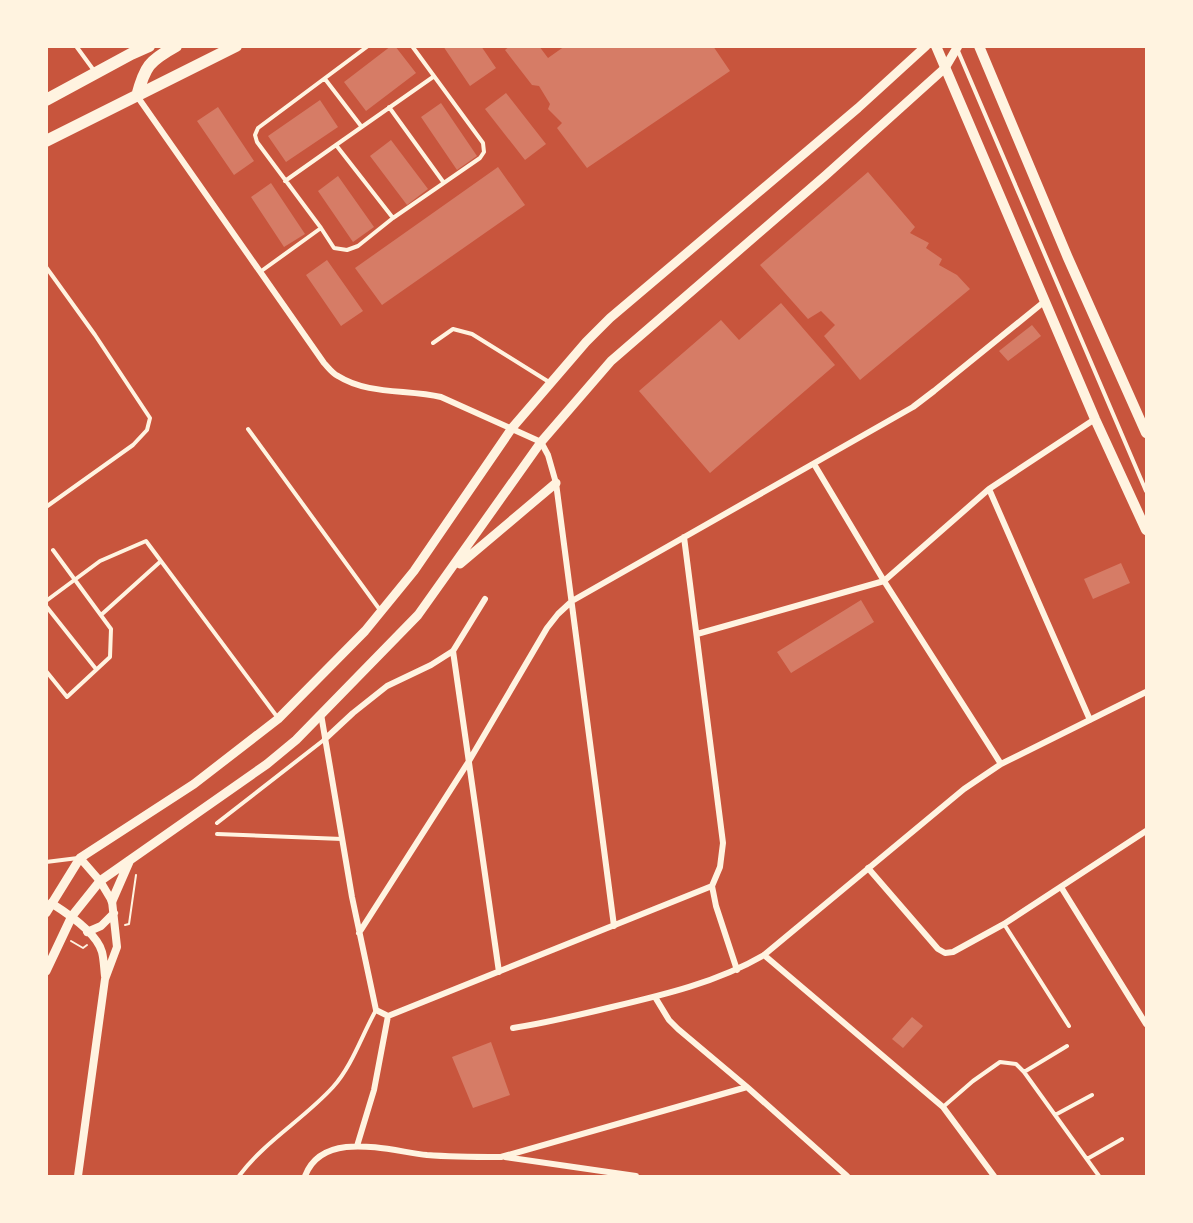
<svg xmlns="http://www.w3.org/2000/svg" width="1193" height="1223" font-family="Raleway,sans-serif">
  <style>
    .building { fill: #d67c66 }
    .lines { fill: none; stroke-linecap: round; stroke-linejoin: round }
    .path { stroke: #fff3e0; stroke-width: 2 }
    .service { stroke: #fff3e0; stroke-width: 4 }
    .minor { stroke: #fff3e0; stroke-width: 6 }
    .tertiary { stroke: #fff3e0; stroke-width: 8 }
    .secondary { stroke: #fff3e0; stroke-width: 9 }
    .primary { stroke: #fff3e0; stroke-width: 10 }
    .trunk { stroke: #fff3e0; stroke-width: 12 }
  </style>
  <rect width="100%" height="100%" fill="#c8553d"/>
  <!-- building -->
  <path class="building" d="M391,46H395L416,73L366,111L344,82Z
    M443,46H481L496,68L470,86Z
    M510,46H539L548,58L565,46H713L730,71L587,168L557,128L562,123L548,109L550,104L539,86L532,85L505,50Z
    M506,93L546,144L525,160L485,109Z
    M320,100L338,127L286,162L268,136Z
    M441,103L477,156L457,170L421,117Z
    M218,107L254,161L234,175L197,121Z
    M391,140L428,189L407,205L370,156Z
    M498,167L525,205L382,305L355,268Z
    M868,172L915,227L910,233L929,243L926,248L942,259L939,265L957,275L970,289L860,380L824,336L835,325L821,311L808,319L760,265Z
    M338,176L374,227L353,242L318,191Z
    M271,183L305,234L284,247L251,197Z
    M327,260L363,311L341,326L306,275Z
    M781,303L835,365L710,473L639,391L721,320L739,340Z
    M1032,325L1041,336L1008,361L999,351Z
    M1121,563L1130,583L1093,599L1084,579Z
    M861,600L874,622L791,673L777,652Z
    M912,1017L923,1026L903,1048L892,1039Z
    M491,1042L510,1095L473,1108L452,1057Z"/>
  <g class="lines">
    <!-- path -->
    <path class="path" d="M125,925L129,924L136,875
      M71,941L83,948L87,945"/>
    <!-- service -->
    <path class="service" d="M76,46L95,72
      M958,51L1146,491
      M325,79L361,126
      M389,107L444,183
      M336,145L433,77
      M285,181L336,145L393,218
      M321,228L257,142L255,135L258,128L368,46
      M46,267L95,335L150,418L147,430L133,445L46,507
      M260,272L321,228L334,248L347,250L358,246L393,218L480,158L484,152L483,143L412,46
      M433,343L453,329L472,334L549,382
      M248,429L380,610
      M46,601L100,561L146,541L278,718
      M46,606L96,669
      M101,615L161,561
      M46,671L67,697L110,657L111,629L53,550
      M217,823L325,739
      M217,834L342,839
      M46,862L78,858
      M1004,924L1069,1026
      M1024,1072L1067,1046
      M943,1107L973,1081L1000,1062L1016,1064L1024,1072L1099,1176
      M1055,1115L1092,1095
      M1087,1159L1122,1139
      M239,1176C265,1141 304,1119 333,1087C352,1066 362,1035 376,1010"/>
    <!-- minor -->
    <path class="minor" d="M137,96L324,363C328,367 332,373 338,376C368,395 407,389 441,397L541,442L548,455L556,483L614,926
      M814,464L884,581L1001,764
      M989,489L1090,720
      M684,537L723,843L720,867L712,886L716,906L737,970
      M697,634L884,581L989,489L1095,419
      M453,651L499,972
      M321,714L352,897L376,1010L388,1016
      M325,739L353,713L387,686L431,665L453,651L485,599
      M868,868L938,949L945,953L953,952L1004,924L1146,831
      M1061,887L1146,1024
      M359,933L469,761L547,628L558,614L572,601L913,407L934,391L1045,301
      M764,955L943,1107L994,1176
      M655,997L669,1020L678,1029L747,1087L847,1176
      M388,1016L712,886
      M513,1028C546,1023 579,1015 612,1007C663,995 718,982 764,955L964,789L1001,764L1146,692
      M357,1146L374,1090L388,1016
      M505,1157L636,1176
      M305,1176C323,1129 389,1151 427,1155C452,1157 476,1157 501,1157L747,1087"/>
    <!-- tertiary -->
    <path class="tertiary" d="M51,903C67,913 97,933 102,952C104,960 104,968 105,976
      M87,932L101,926L114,913
      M78,1176L105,979L117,947L112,901L100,881L80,858"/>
    <!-- secondary -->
    <path class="secondary" d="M460,564L556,483
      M112,901L129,862
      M46,913L80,858L194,784L278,719L365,631L414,571L512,428L586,342L610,318L858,108L926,46
      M46,971L72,916L100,881L267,764L296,740L418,615L541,442L611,361L826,175L945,68L958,46"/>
    <!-- primary -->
    <path class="primary" d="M936,46L1095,419L1146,530
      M979,46L1068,258L1146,433"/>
    <!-- trunk -->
    <path class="trunk" d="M137,96C145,66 149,61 176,46
      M46,100L131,54L149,46
      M46,141L236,46"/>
  </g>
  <!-- border -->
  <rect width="1193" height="1223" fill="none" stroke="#fff3e0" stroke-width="96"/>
</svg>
